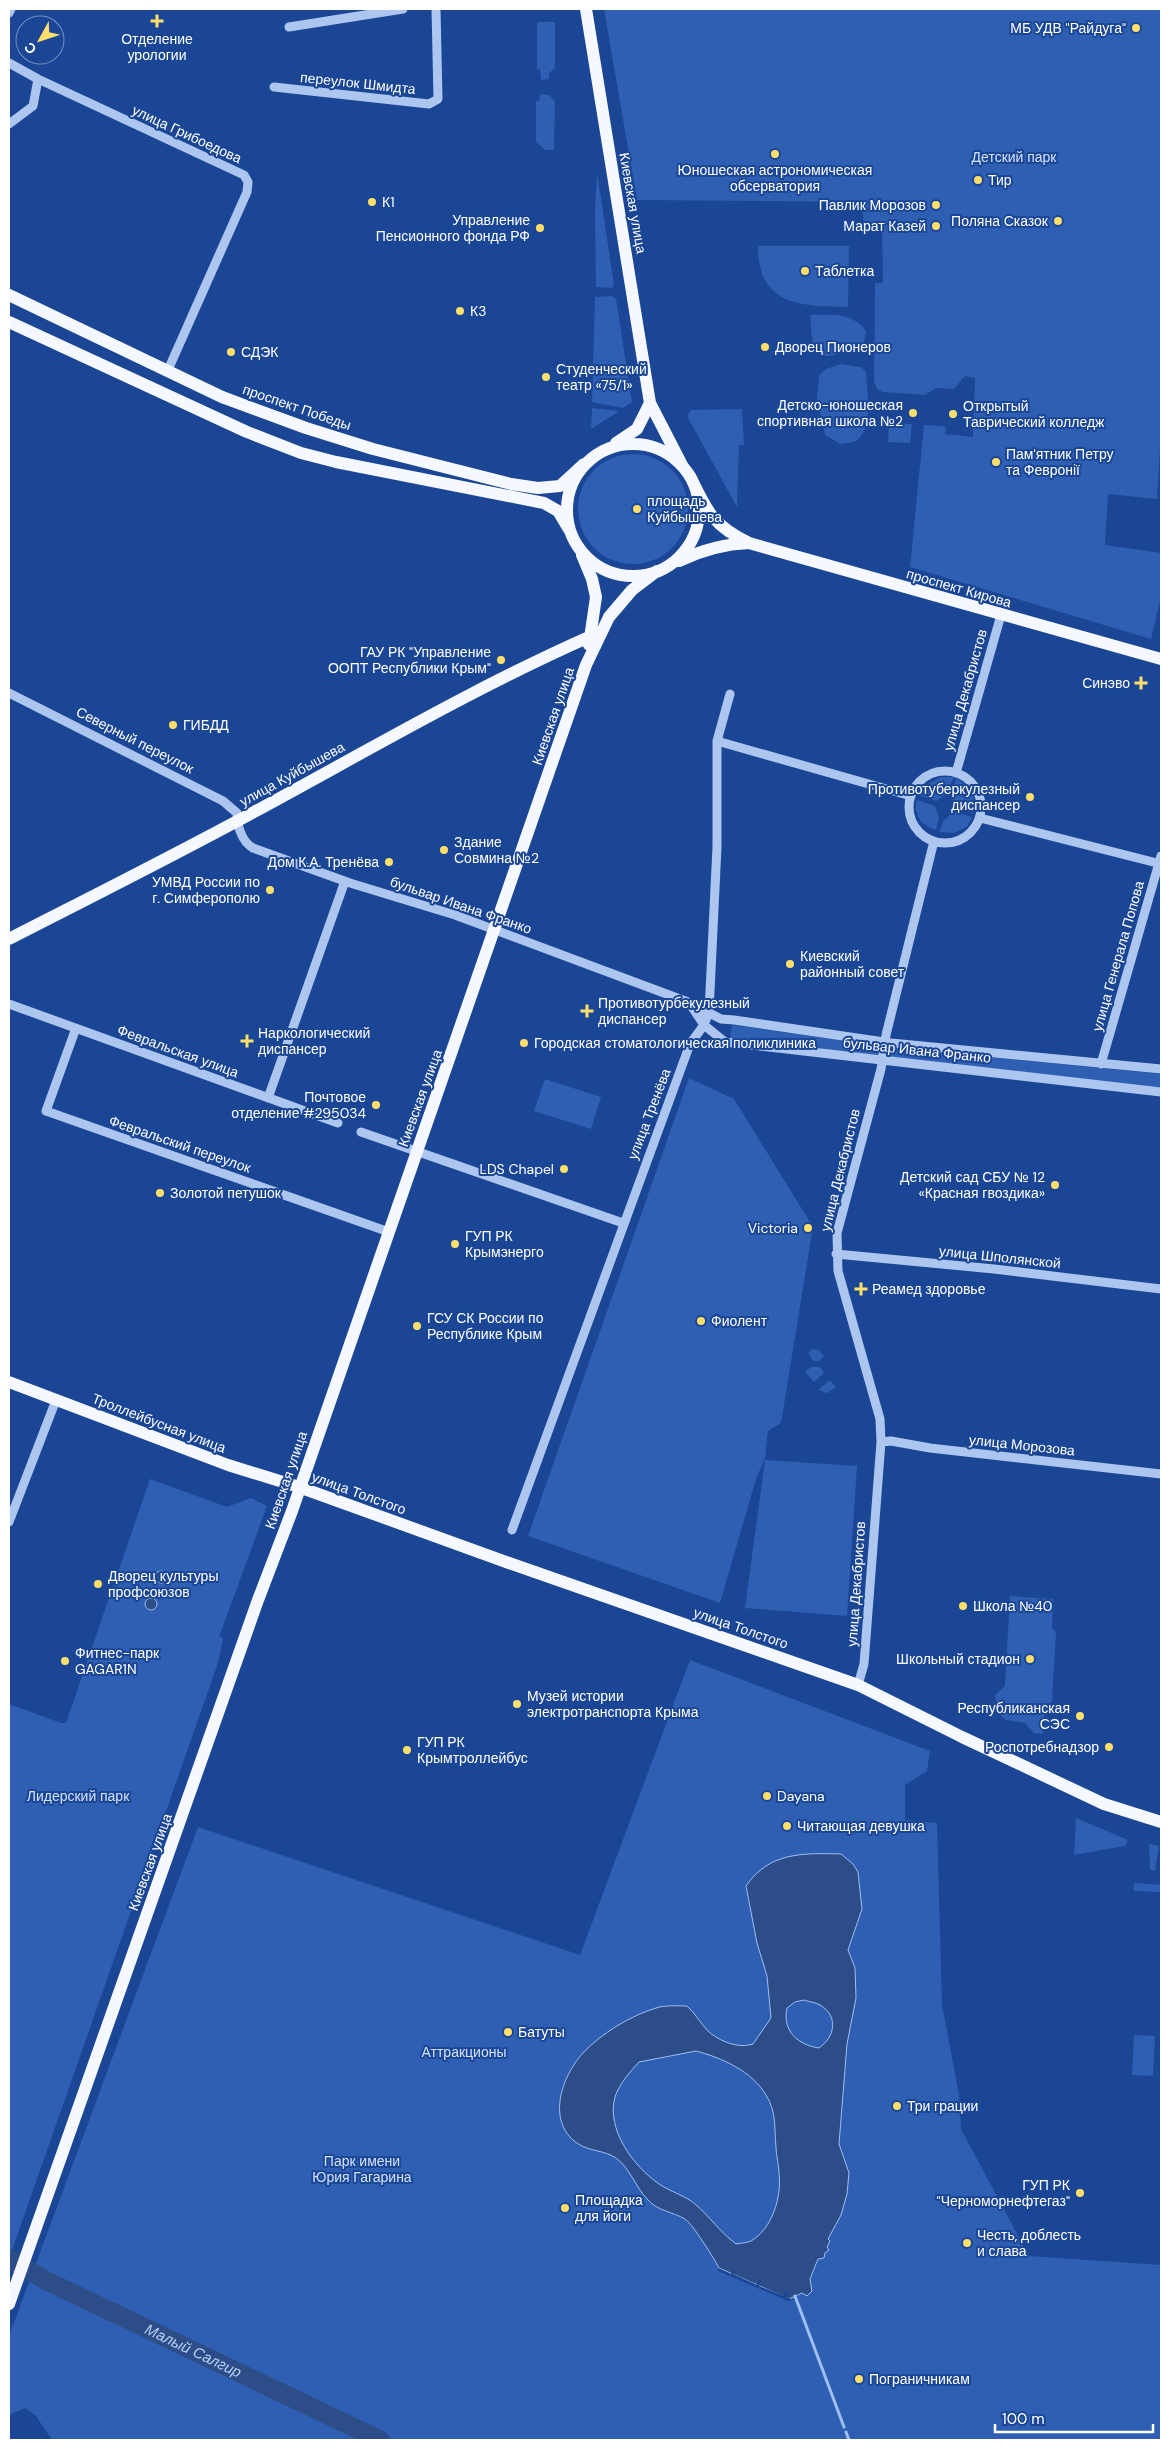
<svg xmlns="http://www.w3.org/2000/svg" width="1170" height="2449" font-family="'DM Sans',sans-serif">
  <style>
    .green { fill: #2e5fb3 }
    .water { fill: #2c4d87; stroke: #9fbff2; fill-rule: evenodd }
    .pier { fill: #1a4695 }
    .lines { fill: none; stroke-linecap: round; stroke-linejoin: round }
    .stream { stroke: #9fbff2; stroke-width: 3 }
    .river { stroke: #2c4d87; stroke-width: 19 }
    .minor { stroke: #acc6f0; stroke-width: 9 }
    .major { stroke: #f5f8ff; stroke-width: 12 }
    .poi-dot { fill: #ffdf6b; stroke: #1a4695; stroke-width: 2 }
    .labels { text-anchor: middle; stroke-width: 4; stroke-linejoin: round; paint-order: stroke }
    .poi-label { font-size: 14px; fill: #fff; stroke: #1a4695; text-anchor: start }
    .street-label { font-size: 14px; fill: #fff; stroke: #1a4695 }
    .park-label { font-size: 14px; fill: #d3e2fb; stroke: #1a4695 }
    .water-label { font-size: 15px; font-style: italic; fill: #b8d0f6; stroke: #1a4695 }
  </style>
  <rect width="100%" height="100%" fill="#1a4695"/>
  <!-- green -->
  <path class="green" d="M604,9H1161V431L1157,499L1108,494L1105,545L1161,553V597L1151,639L910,567L924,425L943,426L946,428L945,434L973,437L975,378L965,376L954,389L936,388L925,395L883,392L877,389L874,381L875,283H883L882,224L863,223V202L637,200Z
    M537,22H555V68L549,73V79L541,80L540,69H537Z
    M540,94L549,95L555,101L554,150H545L536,142V101H539Z
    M597,172L614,285L612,288L596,287L595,210Z
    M758,246H849L848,307C800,306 758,306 758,246Z
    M611,296L616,299L632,402L623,408L592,402L595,297Z
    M810,315C832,315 852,312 866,331L864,343C857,349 849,351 839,354C808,363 813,338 810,315Z
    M841,364L861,367L866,372C867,392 874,428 856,441C851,443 845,443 840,444L825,435L817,397L819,375L826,369Z
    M592,408L619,411L591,429Z
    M742,409L744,445H739L737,507L687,416L691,410Z
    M889,423L912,424L910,443L888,442Z
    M578 509a55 55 0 1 1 110 0a55 55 0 1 1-110 0Z
    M941,777H954L947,793L937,801L920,796L924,786Z
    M956,778C968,786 979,797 973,813L956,807L952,797Z
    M917,800L935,806L939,817L936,830C922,826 912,814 917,800Z
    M954,812L972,817L967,827L954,833L939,832L944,820Z
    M732,1025L882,1046L880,1056L730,1039Z
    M887,1047L1161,1074V1088L886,1056Z
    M689,1078L734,1099L813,1227L781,1423L768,1431L765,1458L756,1479L720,1603L528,1536Z
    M545,1079L601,1097L591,1129L534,1111Z
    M813,1349L819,1350L824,1356L819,1361H813L808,1353Z
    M811,1367H820L824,1373L814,1382L805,1372Z
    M830,1380L836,1387L827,1393L818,1390Z
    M765,1460L857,1466L847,1616L745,1608Z
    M150,1479L227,1507L251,1498L267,1506L219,1637L223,1638L218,1663L10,2256L9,1704L61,1723H66Z
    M1010,1596L1053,1599L1052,1628L1056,1633L1052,1701L1045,1710L1043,1734L1034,1733L1025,1723L1006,1720L999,1714L995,1695L1005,1686Z
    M690,1660L930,1751L927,1771L905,1785V1820L937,1823L942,2004L959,2095L961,2129L1029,2256L1161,2265V2440H52L36,2416L25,2408L9,2415V2336L198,1827L580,1955Z
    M1076,1818L1128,1840L1125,1846L1074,1855Z
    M1149,1844L1159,1846L1155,1871L1150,1869Z
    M1134,1883L1161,1885V1892L1134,1891Z
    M1134,2035L1155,2036L1153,2076L1132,2075Z"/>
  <!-- water -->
  <path class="water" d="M155 1577a6 6 0 1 1 12 0a6 6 0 1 1-12 0Z
    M145 1604a6 6 0 1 1 12 0a6 6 0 1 1-12 0Z
    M841,1854L853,1864L858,1872L862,1909L848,1950L855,1968L856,1998L847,2044L839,2144L849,2173L847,2194L841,2215L828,2239L830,2241L827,2247L829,2250L825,2253L824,2258L818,2259L810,2279L812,2291L807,2296L802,2293L789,2299L719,2268C715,2260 692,2223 685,2219C673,2212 658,2211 648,2200C636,2188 630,2168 616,2158C606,2151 591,2151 580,2145C545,2124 561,2077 583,2053C602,2033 630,2016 656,2008C665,2005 677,2006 687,2006C695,2013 700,2023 708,2031C719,2041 738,2049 753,2044L771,2018L767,1976L757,1943L746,1886C769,1852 803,1853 841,1854ZM804,2000C809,2002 815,2002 820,2005C839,2016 835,2037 819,2048C798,2045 782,2031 787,2008L795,2002ZM696,2051C722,2058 752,2071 766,2095C777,2113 774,2127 776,2147C776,2156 779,2165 779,2173C782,2197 772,2229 751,2241C747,2243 740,2243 736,2244C720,2232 710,2217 695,2204C688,2197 669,2191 659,2184C633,2166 606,2129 615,2097C619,2084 630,2072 639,2062Z"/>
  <!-- pier -->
  <path class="pier" d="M718,2268L731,2274L734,2270L733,2274L757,2285L759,2279L761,2280L759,2286L784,2296L786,2290L788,2291L786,2297L793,2300L788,2301L718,2271Z"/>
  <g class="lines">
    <!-- stream -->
    <path class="stream" d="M795,2296L844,2427
      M846,2432L849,2440"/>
    <!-- river -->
    <path class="river" id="s1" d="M9,2259L47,2281L380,2440"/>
    <!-- minor -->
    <path class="minor" d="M9,13L11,9
      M289,27L403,9
      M9,63L38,79L244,175L248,182L247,192L168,370
      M274,87L429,104L438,99L436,9
      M9,124L33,106L38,79
      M9,693L223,801L237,813C237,826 242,842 253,848L350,883L455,915L688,1002L721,1019L734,1020L891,1043L1161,1069
      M717,741L911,796
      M909 807a36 36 0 1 1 72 0a36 36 0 1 1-72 0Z
      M956,773L1001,615
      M980,818L1161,864
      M9,1004L338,1123
      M690,1004L704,1025L725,1042L1161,1092
      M76,1028L46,1111L389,1232
      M1101,1064L1161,856
      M268,1098L345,881
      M361,1132L623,1223
      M836,1254L994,1269L1161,1289
      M881,1442L891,1441L930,1448L1161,1474
      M9,1522L56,1400
      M512,1530L690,1044L704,1025L709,1012L717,847V741L730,694
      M858,1685L864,1664L881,1442L880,1419L838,1271L837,1233L881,1069L886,1035L934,841"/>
    <!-- major -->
    <path class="major" d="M586,9L650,403L683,467
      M9,295L222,397L306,428L373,449L511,484L538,488L560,486L584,464
      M9,322L247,432L301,453L336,462L544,503L558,511L570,531
      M616,443L637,429L650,403
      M567 510a66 66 0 1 1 132 0a66 66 0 1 1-132 0Z
      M690,476C707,511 712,525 749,543L1161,659
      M582,555L592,579L596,597L589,645
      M679,561C702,550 724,544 749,543
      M9,939C91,897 173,856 254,812C365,752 474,688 589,637
      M9,1382L228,1465L299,1487L509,1563L858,1685L962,1737L1104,1804L1161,1822
      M9,2304L258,1600L292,1511L586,665L609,617L632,590L657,571"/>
  </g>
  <!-- markers -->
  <g class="poi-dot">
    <path d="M154.5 13.5h5v5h5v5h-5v5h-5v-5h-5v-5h5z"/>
    <circle cx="1136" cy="28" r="5"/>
    <circle cx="775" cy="154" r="5"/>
    <circle cx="978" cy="180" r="5"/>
    <circle cx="372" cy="202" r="5"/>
    <circle cx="936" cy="205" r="5"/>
    <circle cx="1058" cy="221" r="5"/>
    <circle cx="936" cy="226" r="5"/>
    <circle cx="540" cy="228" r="5"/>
    <circle cx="805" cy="271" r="5"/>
    <circle cx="460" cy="311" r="5"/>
    <circle cx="765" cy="347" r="5"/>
    <circle cx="231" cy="352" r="5"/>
    <circle cx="546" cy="377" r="5"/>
    <circle cx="913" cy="413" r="5"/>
    <circle cx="953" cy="414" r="5"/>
    <circle cx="996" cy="462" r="5"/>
    <circle cx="637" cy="509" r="5"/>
    <circle cx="501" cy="660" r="5"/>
    <path d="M1138.5 675.5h5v5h5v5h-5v5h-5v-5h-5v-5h5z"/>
    <circle cx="173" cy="725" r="5"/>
    <circle cx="1030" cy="797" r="5"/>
    <circle cx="444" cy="850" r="5"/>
    <circle cx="389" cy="862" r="5"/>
    <circle cx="270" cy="890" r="5"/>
    <circle cx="790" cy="964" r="5"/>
    <path d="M584.5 1003.5h5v5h5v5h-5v5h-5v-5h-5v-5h5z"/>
    <path d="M244.5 1033.5h5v5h5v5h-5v5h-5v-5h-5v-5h5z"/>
    <circle cx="524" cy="1043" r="5"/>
    <circle cx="376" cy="1105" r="5"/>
    <circle cx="564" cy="1169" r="5"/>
    <circle cx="1055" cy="1185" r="5"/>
    <circle cx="160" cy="1193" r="5"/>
    <circle cx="808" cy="1228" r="5"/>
    <circle cx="455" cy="1244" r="5"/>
    <path d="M858.5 1281.5h5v5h5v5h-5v5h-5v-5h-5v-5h5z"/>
    <circle cx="701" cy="1321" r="5"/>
    <circle cx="417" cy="1326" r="5"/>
    <circle cx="98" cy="1584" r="5"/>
    <circle cx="963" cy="1606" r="5"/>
    <circle cx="1030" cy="1659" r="5"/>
    <circle cx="65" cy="1661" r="5"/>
    <circle cx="517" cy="1704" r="5"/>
    <circle cx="1080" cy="1716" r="5"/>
    <circle cx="1109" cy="1747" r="5"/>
    <circle cx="407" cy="1750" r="5"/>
    <circle cx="767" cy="1796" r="5"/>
    <circle cx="787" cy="1826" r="5"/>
    <circle cx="508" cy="2032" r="5"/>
    <circle cx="897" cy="2106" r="5"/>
    <circle cx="1080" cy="2193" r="5"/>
    <circle cx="565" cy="2208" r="5"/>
    <circle cx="967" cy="2243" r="5"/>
    <circle cx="859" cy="2379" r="5"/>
  </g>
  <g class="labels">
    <!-- poi labels -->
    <g class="poi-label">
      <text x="1126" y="33" text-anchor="end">МБ УДВ "Райдуга"</text>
      <text x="157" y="44" text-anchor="middle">Отделение<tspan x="157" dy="16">урологии</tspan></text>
      <text x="775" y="175" text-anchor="middle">Юношеская астрономическая<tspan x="775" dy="16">обсерватория</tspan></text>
      <text x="988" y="185">Тир</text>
      <text x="382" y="207">К1</text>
      <text x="926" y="210" text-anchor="end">Павлик Морозов</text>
      <text x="530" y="225" text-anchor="end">Управление<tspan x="530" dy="16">Пенсионного фонда РФ</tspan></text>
      <text x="1048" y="226" text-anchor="end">Поляна Сказок</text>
      <text x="926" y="231" text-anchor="end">Марат Казей</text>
      <text x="815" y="276">Таблетка</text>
      <text x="470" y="316">К3</text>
      <text x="775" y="352">Дворец Пионеров</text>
      <text x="241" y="357">СДЭК</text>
      <text x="556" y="374">Студенческий<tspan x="556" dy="16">театр «75/1»</tspan></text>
      <text x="903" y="410" text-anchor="end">Детско-юношеская<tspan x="903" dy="16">спортивная школа №2</tspan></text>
      <text x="963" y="411">Открытый<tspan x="963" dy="16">Таврический колледж</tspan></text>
      <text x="1006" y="459">Пам'ятник Петру<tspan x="1006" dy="16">та Февронії</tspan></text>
      <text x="647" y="506">площадь<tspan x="647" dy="16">Куйбышева</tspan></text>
      <text x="491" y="657" text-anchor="end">ГАУ РК "Управление<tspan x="491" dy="16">ООПТ Республики Крым"</tspan></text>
      <text x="1130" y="688" text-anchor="end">Синэво</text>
      <text x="183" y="730">ГИБДД</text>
      <text x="1020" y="794" text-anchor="end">Противотуберкулезный<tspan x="1020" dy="16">диспансер</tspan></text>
      <text x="454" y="847">Здание<tspan x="454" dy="16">Совмина №2</tspan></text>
      <text x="379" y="867" text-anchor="end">Дом К.А. Тренёва</text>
      <text x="260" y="887" text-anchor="end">УМВД России по<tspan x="260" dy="16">г. Симферополю</tspan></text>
      <text x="800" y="961">Киевский<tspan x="800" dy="16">районный совет</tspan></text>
      <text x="598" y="1008">Противотурбекулезный<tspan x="598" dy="16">диспансер</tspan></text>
      <text x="258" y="1038">Наркологический<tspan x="258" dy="16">диспансер</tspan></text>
      <text x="534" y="1048">Городская стоматологическая поликлиника</text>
      <text x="366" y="1102" text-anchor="end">Почтовое<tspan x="366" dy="16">отделение #295034</tspan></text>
      <text x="554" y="1174" text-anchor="end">LDS Chapel</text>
      <text x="1045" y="1182" text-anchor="end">Детский сад СБУ № 12<tspan x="1045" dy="16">«Красная гвоздика»</tspan></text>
      <text x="170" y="1198">Золотой петушок</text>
      <text x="798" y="1233" text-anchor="end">Victoria</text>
      <text x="465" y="1241">ГУП РК<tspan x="465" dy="16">Крымэнерго</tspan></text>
      <text x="872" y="1294">Реамед здоровье</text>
      <text x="427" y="1323">ГСУ СК России по<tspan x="427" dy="16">Республике Крым</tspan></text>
      <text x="711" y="1326">Фиолент</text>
      <text x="108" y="1581">Дворец культуры<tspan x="108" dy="16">профсоюзов</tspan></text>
      <text x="973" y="1611">Школа №40</text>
      <text x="75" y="1658">Фитнес-парк<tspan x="75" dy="16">GAGAR1N</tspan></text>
      <text x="1020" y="1664" text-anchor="end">Школьный стадион</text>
      <text x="527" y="1701">Музей истории<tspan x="527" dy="16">электротранспорта Крыма</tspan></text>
      <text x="1070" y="1713" text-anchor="end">Республиканская<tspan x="1070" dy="16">СЭС</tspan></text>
      <text x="417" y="1747">ГУП РК<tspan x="417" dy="16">Крымтроллейбус</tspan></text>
      <text x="1099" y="1752" text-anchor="end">Роспотребнадзор</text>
      <text x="777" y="1801">Dayana</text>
      <text x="797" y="1831">Читающая девушка</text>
      <text x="518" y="2037">Батуты</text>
      <text x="907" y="2111">Три грации</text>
      <text x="1070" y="2190" text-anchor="end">ГУП РК<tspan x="1070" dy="16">"Черноморнефтегаз"</tspan></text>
      <text x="575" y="2205">Площадка<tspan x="575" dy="16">для йоги</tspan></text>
      <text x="977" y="2240">Честь, доблесть<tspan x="977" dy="16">и слава</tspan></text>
      <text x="869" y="2384">Пограничникам</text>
    </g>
    <!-- street labels -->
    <g class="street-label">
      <text transform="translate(358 83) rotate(6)" y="5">переулок Шмидта</text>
      <text transform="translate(187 134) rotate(25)" y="5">улица Грибоедова</text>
      <text transform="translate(633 203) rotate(80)" y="5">Киевская улица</text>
      <text transform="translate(297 407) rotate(19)" y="5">проспект Победы</text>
      <text transform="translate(959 588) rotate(16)" y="5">проспект Кирова</text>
      <text transform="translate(965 690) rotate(-74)" y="5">улица Декабристов</text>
      <text transform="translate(553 716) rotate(-71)" y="5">Киевская улица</text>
      <text transform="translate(135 740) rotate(27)" y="5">Северный переулок</text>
      <text transform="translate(292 774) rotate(-29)" y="5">улица Куйбышева</text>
      <text transform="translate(461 905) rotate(19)" y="5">бульвар Ивана Франко</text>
      <text transform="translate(1118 956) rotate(-74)" y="5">улица Генерала Попова</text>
      <text transform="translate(917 1050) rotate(6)" y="5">бульвар Ивана Франко</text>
      <text transform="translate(178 1051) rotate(20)" y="5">Февральская улица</text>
      <text transform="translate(420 1098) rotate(-70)" y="5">Киевская улица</text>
      <text transform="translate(649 1114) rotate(-69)" y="5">улица Тренёва</text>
      <text transform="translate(180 1144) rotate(19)" y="5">Февральский переулок</text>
      <text transform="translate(840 1170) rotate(-76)" y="5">улица Декабристов</text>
      <text transform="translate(1000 1257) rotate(6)" y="5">улица Шполянской</text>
      <text transform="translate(159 1423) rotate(21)" y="5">Троллейбусная улица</text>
      <text transform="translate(1022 1445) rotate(6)" y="5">улица Морозова</text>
      <text transform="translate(286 1480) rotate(-71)" y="5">Киевская улица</text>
      <text transform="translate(359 1493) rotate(20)" y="5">улица Толстого</text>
      <text transform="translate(856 1584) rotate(-86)" y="5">улица Декабристов</text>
      <text transform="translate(741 1628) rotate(19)" y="5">улица Толстого</text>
      <text transform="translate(150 1862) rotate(-70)" y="5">Киевская улица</text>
    </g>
    <!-- park labels -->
    <g class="park-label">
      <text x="1014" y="162">Детский парк</text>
      <text x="78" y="1801">Лидерский парк</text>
      <text x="464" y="2057">Аттракционы</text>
      <text x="362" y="2166">Парк имени<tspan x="362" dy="16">Юрия Гагарина</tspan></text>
    </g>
    <!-- water labels -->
    <g class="water-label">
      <text dy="5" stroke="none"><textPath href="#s1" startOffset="206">Малый Салгир</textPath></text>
    </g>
  </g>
  <!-- border -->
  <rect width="1170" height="2449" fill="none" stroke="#ffffff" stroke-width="20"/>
  <!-- north arrow -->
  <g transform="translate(40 40) rotate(230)"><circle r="24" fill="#1a4695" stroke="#7690bf"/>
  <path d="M0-4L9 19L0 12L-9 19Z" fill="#ffdf6b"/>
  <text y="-8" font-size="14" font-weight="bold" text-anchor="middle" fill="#ffffff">С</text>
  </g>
  <!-- scale -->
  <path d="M995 2424v8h158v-8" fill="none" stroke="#ffffff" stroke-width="2.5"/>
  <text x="1002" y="2424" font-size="15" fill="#ffffff" stroke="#1a4695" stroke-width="4" paint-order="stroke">100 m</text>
</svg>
